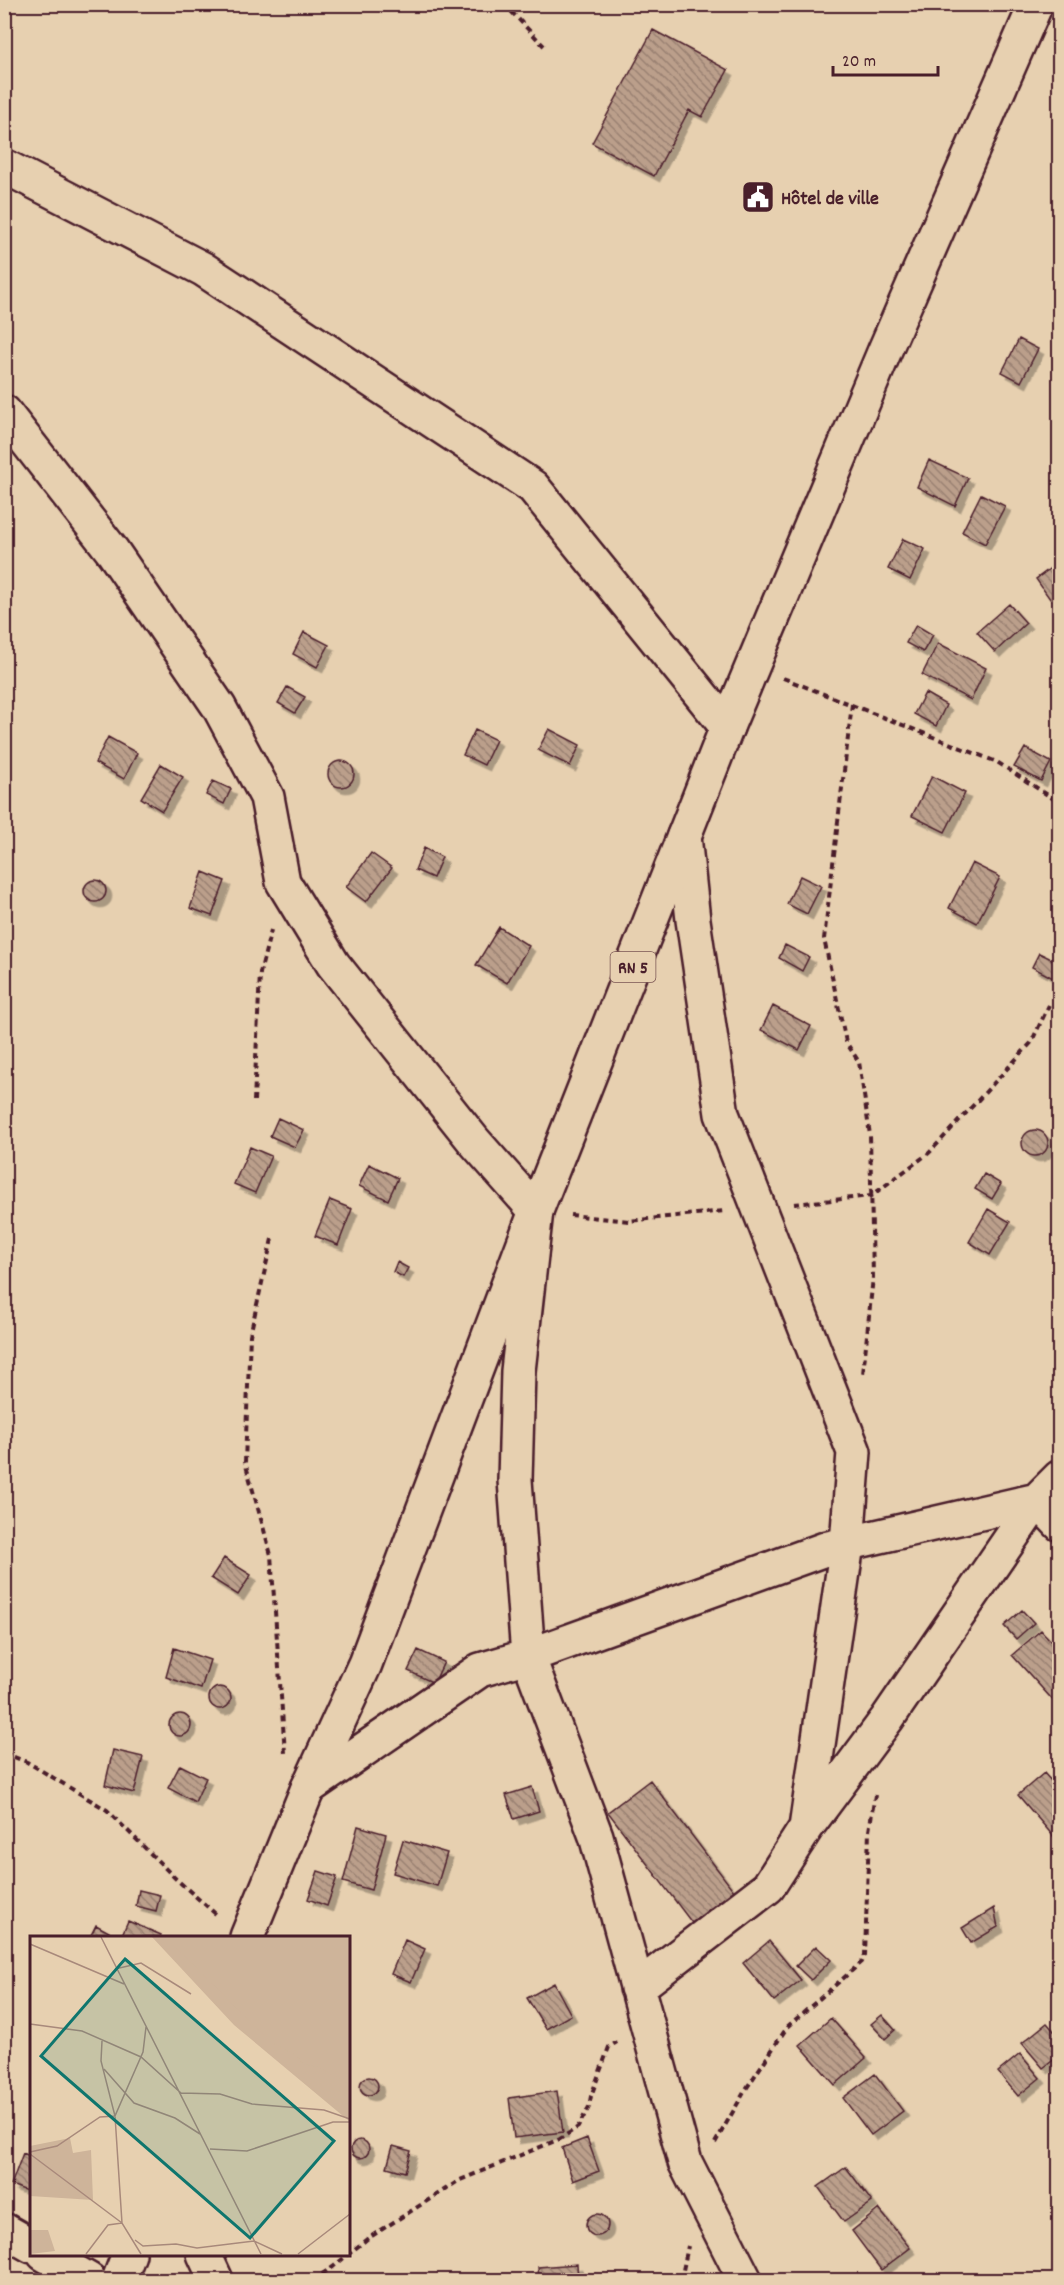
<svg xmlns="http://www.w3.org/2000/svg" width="1064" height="2285" font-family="Dekko,sans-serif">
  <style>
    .building { fill: url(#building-back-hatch); stroke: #4a1f2b; stroke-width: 1.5; filter: url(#shadow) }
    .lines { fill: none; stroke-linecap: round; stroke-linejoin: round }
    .minor-casing { stroke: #4a1f2b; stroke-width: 38 }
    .major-casing { stroke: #4a1f2b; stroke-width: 38 }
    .path { stroke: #4a1f2b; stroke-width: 4; stroke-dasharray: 6 4.5; stroke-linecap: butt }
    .minor { stroke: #e7d0b0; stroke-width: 33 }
    .major { stroke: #e7d0b0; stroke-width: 33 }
    .labels { text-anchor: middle; stroke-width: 4.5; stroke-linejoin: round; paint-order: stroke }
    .shield { fill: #e7d0b0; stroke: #795453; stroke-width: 1.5 }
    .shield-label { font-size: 18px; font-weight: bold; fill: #4a1f2b }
    .poi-label { font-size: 20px; font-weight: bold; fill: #4a1f2b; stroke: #e7d0b0; text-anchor: start }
    .inset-road { fill: none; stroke: #a8897b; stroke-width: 1.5 }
    .view { fill: #0f766e; fill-opacity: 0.15; stroke: #0f766e; stroke-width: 3 }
    .inset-edge { fill: none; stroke: #4a1f2b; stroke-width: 3 }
  </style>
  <defs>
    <pattern id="building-back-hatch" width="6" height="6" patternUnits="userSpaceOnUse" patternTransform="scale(1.5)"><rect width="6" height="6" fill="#bb9f8b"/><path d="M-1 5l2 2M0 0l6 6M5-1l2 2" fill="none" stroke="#9a8172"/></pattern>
    <filter id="shadow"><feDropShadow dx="5.5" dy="5.5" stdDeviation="0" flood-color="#0004"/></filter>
  </defs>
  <rect width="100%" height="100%" fill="#e7d0b0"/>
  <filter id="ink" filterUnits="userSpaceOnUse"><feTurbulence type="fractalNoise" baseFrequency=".0167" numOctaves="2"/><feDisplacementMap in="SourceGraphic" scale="12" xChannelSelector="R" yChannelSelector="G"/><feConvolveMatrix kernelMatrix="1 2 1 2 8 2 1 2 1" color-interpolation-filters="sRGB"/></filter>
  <g filter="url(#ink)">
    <!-- building -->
    <path class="building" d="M653,30L728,70L702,117L689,110L654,176L592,143Z
      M1019,339L1038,349L1021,382L1002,372Z
      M929,460L968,478L955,506L917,487Z
      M981,494L1005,506L985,544L962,532Z
      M903,539L925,549L910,580L888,569Z
      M1060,561V592L1050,599L1036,579Z
      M1009,604L1026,623L995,652L977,632Z
      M916,625L933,635L923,652L906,643Z
      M304,632L329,645L317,667L293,654Z
      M938,643L986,668L971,700L922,675Z
      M287,687L305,697L295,713L278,703Z
      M925,693L946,705L936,726L914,714Z
      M549,729L580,745L570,766L538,750Z
      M475,730L496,740L484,765L463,755Z
      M108,737L137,753L124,779L95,763Z
      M1025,748L1051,762L1041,781L1014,767Z
      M328 774a13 13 0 1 1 26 0a13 13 0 1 1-26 0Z
      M161,764L183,777L162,811L141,798Z
      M932,776L965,793L945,832L912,816Z
      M213,781L231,789L224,804L206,795Z
      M424,848L442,857L433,878L415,870Z
      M371,853L392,868L366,902L346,887Z
      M972,863L1000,877L977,923L949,908Z
      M203,872L225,881L212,916L190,908Z
      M800,876L821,886L807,914L787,904Z
      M84 891a11 11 0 1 1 22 0a11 11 0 1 1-22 0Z
      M499,927L529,946L507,983L476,965Z
      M785,945L809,957L802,971L779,958Z
      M1039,953L1060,963L1053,978L1032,967Z
      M773,1006L811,1026L799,1050L761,1030Z
      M278,1118L304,1130L295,1147L270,1136Z
      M1022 1143a13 13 0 1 1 26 0a13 13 0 1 1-26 0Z
      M250,1147L271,1156L255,1193L234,1184Z
      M369,1164L398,1178L388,1200L359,1186Z
      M984,1174L1001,1184L992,1199L975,1189Z
      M330,1200L352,1209L338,1245L315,1236Z
      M988,1209L1010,1222L990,1255L969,1242Z
      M397,1262L408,1268L403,1277L393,1272Z
      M224,1558L251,1575L238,1595L211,1578Z
      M1022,1610L1034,1623L1016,1639L1004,1626Z
      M1041,1630L1060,1651V1708L1012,1655Z
      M174,1648L210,1660L201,1689L166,1677Z
      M418,1650L444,1662L434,1683L408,1671Z
      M209 1698a11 11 0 1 1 22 0a11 11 0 1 1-22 0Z
      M169 1725a11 11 0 1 1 22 0a11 11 0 1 1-22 0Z
      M113,1750L143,1757L134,1793L105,1785Z
      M180,1765L206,1778L195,1802L168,1788Z
      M1044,1773L1060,1791V1844L1018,1795Z
      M650,1780L740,1899L698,1931L608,1812Z
      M532,1787L539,1811L514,1819L506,1795Z
      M358,1826L386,1834L371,1890L343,1882Z
      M403,1840L447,1853L437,1886L393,1873Z
      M318,1871L337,1877L327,1906L308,1899Z
      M139,1890L160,1895L156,1911L136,1906Z
      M994,1908L998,1927L971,1943L962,1928Z
      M128,1921L161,1935L160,1937H121Z
      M96,1925L118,1937H90Z
      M405,1940L425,1949L411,1982L391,1974Z
      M769,1941L801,1980L774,2001L743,1963Z
      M816,1946L831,1960L811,1980L796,1966Z
      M554,1983L571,2015L546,2029L527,1998Z
      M882,2015L895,2030L885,2039L871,2024Z
      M831,2018L866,2058L835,2085L800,2045Z
      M1047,2023L1060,2038V2055L1043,2068L1022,2043Z
      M1020,2054L1040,2078L1018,2096L998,2072Z
      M875,2074L903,2111L871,2135L843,2098Z
      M360 2086a9 9 0 1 1 18 0a9 9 0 1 1-18 0Z
      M557,2091L563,2132L514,2138L509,2098Z
      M587,2138L599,2171L573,2181L562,2148Z
      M351 2149a9 9 0 1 1 18 0a9 9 0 1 1-18 0Z
      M393,2146L411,2151L405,2172L387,2167Z
      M23,2153L32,2157V2193L11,2185Z
      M846,2167L872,2202L844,2222L818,2187Z
      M879,2209L910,2248L881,2270L852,2231Z
      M586 2225a11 11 0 1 1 22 0a11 11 0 1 1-22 0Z
      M577,2264L578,2280H539L538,2267Z"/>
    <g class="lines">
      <!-- minor casing -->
      <g class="minor-casing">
        <path id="minor" d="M4,166L203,269L533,487L727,727
          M4,412L113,552L219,707L267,797L283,882L333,964L474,1141L536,1211L518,1371L515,1480L528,1656L596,1836L685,2162L745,2280
          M684,836L693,920L722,1114L854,1452L847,1544L806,1828
          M308,1788L480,1670L528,1656L828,1548L1037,1500L1060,1477
          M637,1988L768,1887L806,1828L887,1719L1037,1500L1060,1524
          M4,2230L32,2246
          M44,2254L89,2280
          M204,2254L216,2280"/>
      </g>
      <!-- major casing -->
      <g class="major-casing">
        <path id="major" d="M247,1937L308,1788L365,1664L536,1211L727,727L885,350L1036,4
          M119,2280L129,2254"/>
      </g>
      <!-- path -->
      <path class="path" d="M504,4L544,46
        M783,678L997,762L1060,803
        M852,704L824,939L846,1042L859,1062L870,1135L873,1277L863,1374
        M254,1101L260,973L271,930
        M794,1204L871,1196L929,1153L1031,1043L1049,1005
        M570,1215L629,1221L724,1211
        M272,1239L250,1335L245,1462L271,1555L285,1753
        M4,1753L27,1762L107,1810L176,1879L219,1917
        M715,2143L746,2089L788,2026L862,1962L865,1955L869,1831L875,1795
        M313,2280L333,2267L367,2239L460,2180L560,2139L578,2127L589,2107L591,2096L609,2047L617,2042
        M681,2280L688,2246"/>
      <!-- minor -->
      <use href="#minor" class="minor"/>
      <!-- major -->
      <use href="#major" class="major"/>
    </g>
  </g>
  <!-- icons -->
  <defs>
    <g id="civic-square" transform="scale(1.725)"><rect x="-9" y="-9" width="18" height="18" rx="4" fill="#4a1f2b" stroke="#e7d0b0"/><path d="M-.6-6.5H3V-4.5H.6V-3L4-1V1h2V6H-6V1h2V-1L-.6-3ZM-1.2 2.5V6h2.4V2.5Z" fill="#fff"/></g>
  </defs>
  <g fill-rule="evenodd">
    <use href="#civic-square" x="758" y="197"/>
  </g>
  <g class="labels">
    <!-- shield labels -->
    <rect class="shield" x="610.5" y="952" width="45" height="30" rx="4.5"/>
    <g class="shield-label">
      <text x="633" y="973">RN 5</text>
    </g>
    <!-- poi labels -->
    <g class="poi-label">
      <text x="781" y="204">Hôtel de ville</text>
    </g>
  </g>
  <!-- overview -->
  <g transform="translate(30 1936)">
    <rect width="320" height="320" fill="#e7d0b0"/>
    <path d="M122,1H319V185L204,89ZM40,202L43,217L61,214L63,264L0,260V210ZM0,294H18L25,315L0,318Z" fill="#ceb49a"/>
    <path d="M135,1H319V148L288,131L273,128L267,120L241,106Z" fill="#ceb49a"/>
    <path class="inset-road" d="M71,1L231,318M0,8L94,48M85,33L111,27L161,58M0,88L52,95L111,121L151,157L190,158L222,168L294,174L320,183M74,133L104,167L145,182L170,198M180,213L217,215L303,186H320M0,216L27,210L70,181L85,180L71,125L72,105M0,218L92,287M92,287L85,180L113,116L116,91M105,304L113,310L146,308L167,312L224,305L252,318M56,318L78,289L92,287L111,318M268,318L320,278"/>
    <path class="view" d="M95,23L304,205L220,302L11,120Z"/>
    <rect width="320" height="320" class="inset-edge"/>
  </g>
  <!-- margin -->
  <rect width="1064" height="2285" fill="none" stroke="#e7d0b0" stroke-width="24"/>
  <rect x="12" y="12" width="1040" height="2261" fill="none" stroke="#4a1f2b" stroke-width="2" filter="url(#ink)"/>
  <!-- scale -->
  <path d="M833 66v9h105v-9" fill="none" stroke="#4a1f2b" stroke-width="3"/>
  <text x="842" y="66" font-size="18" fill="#4a1f2b" stroke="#e7d0b0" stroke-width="4.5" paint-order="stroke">20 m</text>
</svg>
